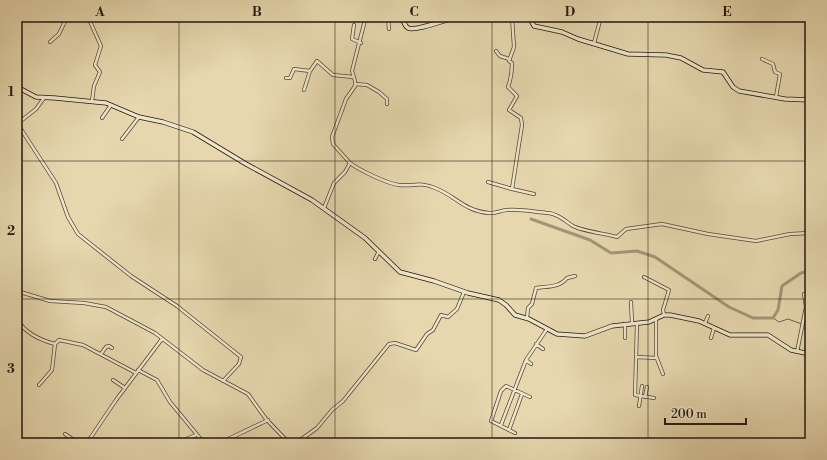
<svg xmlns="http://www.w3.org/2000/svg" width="827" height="460" font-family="'Libre Bodoni',serif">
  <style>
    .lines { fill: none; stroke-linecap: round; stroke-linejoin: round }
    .stream { stroke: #6f634c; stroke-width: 1 }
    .canal { stroke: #a39677; stroke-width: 3 }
    .street-casing { stroke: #534734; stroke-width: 4 }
    .secondary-casing { stroke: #22170b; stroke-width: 5 }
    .street { stroke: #efe5ca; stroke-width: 2.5 }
    .secondary { stroke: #efe5ca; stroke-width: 3.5 }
    .grid { fill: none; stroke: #22170b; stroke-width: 1; stroke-opacity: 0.55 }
    .neatline { fill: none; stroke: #22170b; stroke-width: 1.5 }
    .grid-label { font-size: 13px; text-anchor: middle; font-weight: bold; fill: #22170b }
  </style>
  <rect width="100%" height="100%" fill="#e6d7ae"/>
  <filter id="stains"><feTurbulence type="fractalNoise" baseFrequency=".005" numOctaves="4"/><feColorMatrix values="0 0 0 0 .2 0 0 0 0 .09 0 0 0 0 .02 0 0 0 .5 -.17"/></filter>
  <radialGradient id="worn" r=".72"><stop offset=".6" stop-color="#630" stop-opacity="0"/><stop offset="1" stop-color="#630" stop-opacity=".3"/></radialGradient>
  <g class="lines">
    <!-- stream -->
    <path class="stream" d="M773,318L779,322L788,319L810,327"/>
    <!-- canal -->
    <path class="canal" d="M531,219L590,240L611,253L637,251L655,257L729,307L753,318H773L778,310L782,286L801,273L810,271"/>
    <!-- street casing -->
    <g class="street-casing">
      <path id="street" d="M88,17L101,46L95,65L100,72L94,86L92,101
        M388,18L389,29
        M354,25L352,39L361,43
        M50,42L59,34L67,17
        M594,43L601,17
        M496,51L500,56L509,59
        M762,59L773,64L775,72L780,74L776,97
        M286,78H290L294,69L310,71
        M355,84L367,85L379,92L387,99V104
        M304,90L310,71L317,61L333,75L353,77
        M102,118L111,105
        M17,123L56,183L68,217L78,234L131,276L177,306L241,357L239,364L223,381
        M17,124L36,109L44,98
        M122,139L139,117
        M350,163C359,170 388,184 399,185C413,187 419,181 435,188C456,196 464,211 489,213C495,214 501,210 507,210C521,209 536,212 549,213C560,215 565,221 573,226C582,231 607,234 617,237L626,229L662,224L708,234L756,241L790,234L810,233
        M488,182L512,189L522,125L521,118L509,110L517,96L508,87C511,79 512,72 512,63L509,61L514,47L512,17
        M512,189L534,194
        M324,208L334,183L345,172L350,163L333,144L332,137L346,99L355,86V81L352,71L365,20
        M375,259L379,251
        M644,277L669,290L663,310L664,315
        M17,291L50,301L84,303L106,307L155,333L203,370L248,394L266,419L289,443
        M631,302L632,323
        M527,318L528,308L532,304L536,288C547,286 559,288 567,278L575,276
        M17,319C24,332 40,340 55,344
        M656,319V356L663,374
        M637,323L635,395L654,398
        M705,323L708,316
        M625,324V338
        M711,338L714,328
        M536,344L543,349
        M797,352L806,307L804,294
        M101,354L106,347L109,346L112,348
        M636,357L657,358
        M526,360L531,364
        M138,370L157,380L170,402L204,443
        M113,380L125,388
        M39,385L52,370L55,344L59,340L83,345L136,373
        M645,397L647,387
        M639,406L642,386
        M501,425L526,360L547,329
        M509,430L522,394
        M515,433L491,421L501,391L506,386L530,397
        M65,434L78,443
        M90,438L96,443
        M87,443L116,400L162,339
        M177,443L196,435
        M220,443L268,420
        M296,443L317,428L332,410L343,401L389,344L395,343L416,350L427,334L433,330L441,315L448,317L457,309L464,292"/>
    </g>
    <!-- secondary casing -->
    <g class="secondary-casing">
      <path id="secondary" d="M365,17V20L394,17
        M401,17C404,20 404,26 408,28C415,32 447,19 458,17
        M529,17L534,26L562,32L578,39L628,54L666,55L681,58L703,70L723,72L733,87L739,91L785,99L810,100
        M17,87L36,97L55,98L106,103L139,117L163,122L193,132L246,164L312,200L365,238L400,272L434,281L468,293L499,300L506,305L515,315L529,319L557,334L585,336L612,326L649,322L664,315H670L699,321L730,335H768L791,350L810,354"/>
    </g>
    <!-- street -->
    <use href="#street" class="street"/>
    <!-- secondary -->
    <use href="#secondary" class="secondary"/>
  </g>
  <!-- grid -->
  <path class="grid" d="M179,17V443M335,17V443M492,17V443M648,17V443M17,161H810M17,299H810"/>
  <!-- margin -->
  <rect width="827" height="460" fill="none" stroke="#e6d7ae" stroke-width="44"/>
  <!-- scale -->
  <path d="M665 418v6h81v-6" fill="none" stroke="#22170b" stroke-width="2"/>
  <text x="671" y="418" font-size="12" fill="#22170b" stroke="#efe5ca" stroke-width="3" paint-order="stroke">200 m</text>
  <rect x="22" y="22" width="783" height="416" class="neatline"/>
  <g class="grid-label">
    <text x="100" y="16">A</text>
    <text x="257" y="16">B</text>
    <text x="414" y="16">C</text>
    <text x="570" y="16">D</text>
    <text x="727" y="16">E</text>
    <text x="11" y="96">1</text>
    <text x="11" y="235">2</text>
    <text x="11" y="373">3</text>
  </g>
  <rect width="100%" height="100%" filter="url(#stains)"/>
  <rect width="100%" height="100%" fill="url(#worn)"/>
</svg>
